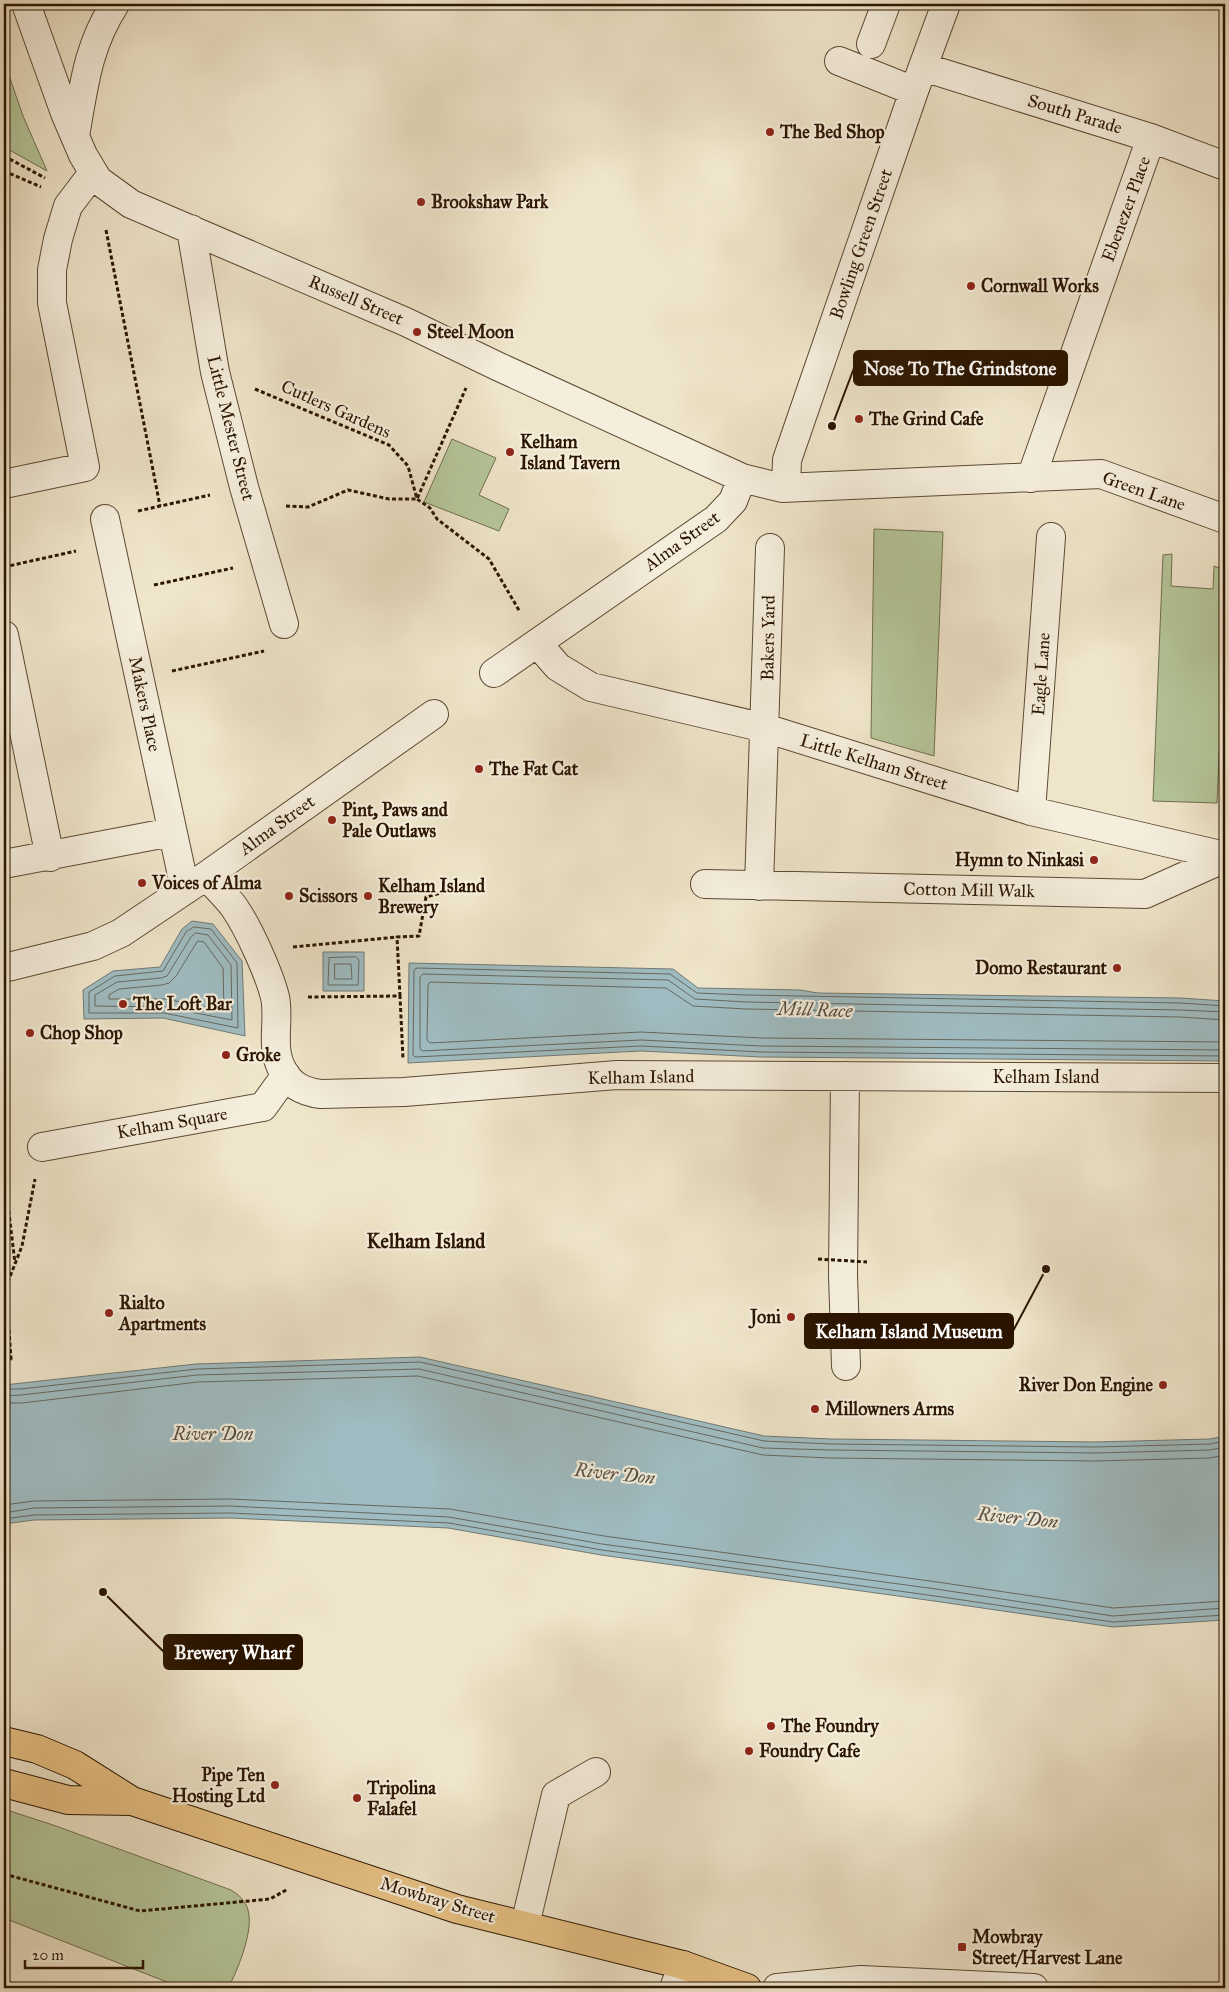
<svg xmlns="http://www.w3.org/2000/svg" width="1229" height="1992" font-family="'IM FELL Great Primer',serif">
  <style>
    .green { fill: #b5c69a; stroke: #706e4d }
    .water { fill: #9fbcc2; stroke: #717974 }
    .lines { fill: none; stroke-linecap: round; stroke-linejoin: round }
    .shore { stroke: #656861; stroke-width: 1 }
    .minor-casing { stroke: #5c4932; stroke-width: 30 }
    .major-casing { stroke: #2b1500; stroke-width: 30 }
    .path { stroke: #2b1500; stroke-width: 3; stroke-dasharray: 4 2.5; stroke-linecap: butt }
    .minor { stroke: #f5eedd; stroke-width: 28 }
    .major { stroke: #e8c285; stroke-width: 28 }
    .path-bridge { stroke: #2b1500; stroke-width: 3; stroke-dasharray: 4 2.5; stroke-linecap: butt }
    .poi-dot { fill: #8f2418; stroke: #f5eedd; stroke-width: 2 }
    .labels { text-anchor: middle; stroke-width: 4.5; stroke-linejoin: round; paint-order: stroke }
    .street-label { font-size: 18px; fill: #2b1500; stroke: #f5eedd }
    .poi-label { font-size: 18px; font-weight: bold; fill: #2b1500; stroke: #f5eedd; text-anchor: start }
    .water-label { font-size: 19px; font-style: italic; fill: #544f44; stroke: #f5eedd }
    .quarter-label { font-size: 20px; font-weight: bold; fill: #2b1500; stroke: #f5eedd }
    .leader { fill: none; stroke: #2b1500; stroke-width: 2 }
    .callout-dot { fill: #2b1500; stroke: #f5eedd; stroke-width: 2 }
    .callout { fill: #2b1500; stroke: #2b1500; stroke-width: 2 }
    .callout-label { font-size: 19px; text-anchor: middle; font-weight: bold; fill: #fff }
  </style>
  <rect width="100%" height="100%" fill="#efe5ca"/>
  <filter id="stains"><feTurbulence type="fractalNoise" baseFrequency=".004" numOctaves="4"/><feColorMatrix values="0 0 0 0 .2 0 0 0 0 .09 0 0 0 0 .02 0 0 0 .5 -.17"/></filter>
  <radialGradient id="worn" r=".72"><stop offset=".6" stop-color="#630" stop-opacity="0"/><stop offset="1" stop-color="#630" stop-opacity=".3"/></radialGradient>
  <!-- green -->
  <path class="green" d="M4,61L23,116L47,171L4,147Z
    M452,439L496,458L479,495L509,509L499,531L424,502Z
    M874,529L943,532L934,756L871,738Z
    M1172,554L1171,586L1213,589L1214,566L1225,570V619L1217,803L1153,801L1163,555Z
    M4,1809L56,1826L231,1890C239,1895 245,1900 248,1910C254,1930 238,1970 228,1988L204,1987L203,1988H182L4,1918Z"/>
  <!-- water -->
  <path class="water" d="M192,921L213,924L242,961L245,1036L163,1018L84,1019L83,990L113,971L160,967L182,929Z
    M323,952H364V991H323Z
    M409,963L673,969L698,988L800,990L818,993L1181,998L1225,1001V1061L761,1057L641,1051L408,1063Z
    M420,1357L764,1436L831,1439L1095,1442L1210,1439L1225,1436V1620L1113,1627L934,1601L601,1555L448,1528L230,1518L34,1520L4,1524V1385L196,1364Z"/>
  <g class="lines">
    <!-- shore -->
    <path class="shore" d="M194,927L211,929L237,963L238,1028L164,1013H89V992L115,976L163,971L186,932Z
      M196,933L208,935L231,965L232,1020L165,1007L95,1006V995L117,982L161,978L167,976L191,937Z
      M198,941L204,942L223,968L224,1011L166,999H109V995L119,989L162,985L169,983L176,976Z
      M356,957L359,960L358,985H328L329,958Z
      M335,964H351L352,979H335Z
      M1225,1006L1180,1003L746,995L697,993L670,974L417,968L414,970L413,1055L415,1057L641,1046L761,1052L1225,1056
      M1225,1012L1180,1010L746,1002L695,999L668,980L423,974L420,977V1048L422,1051L641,1040L761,1046L1225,1050
      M1225,1020L1180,1017L746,1009L693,1006L666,988L430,982L428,985L427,1040L430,1043L641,1032L762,1038L1225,1042
      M4,1389H21L197,1369L420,1362L764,1441L831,1444L1095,1447L1210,1444L1225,1441
      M4,1396L21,1395L197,1375L419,1369L763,1448L831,1450L1095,1453L1210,1450L1225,1447
      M4,1403H22L198,1382L418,1376L763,1455L830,1458L1095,1461L1210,1458L1225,1455
      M4,1505L34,1501L230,1499L450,1509L604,1536L937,1582L1113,1608L1225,1601
      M4,1513L34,1508L230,1506L449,1517L602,1544L936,1589L1113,1616L1225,1608
      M4,1519L34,1515L230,1513L449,1523L602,1550L935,1596L1113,1622L1225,1615"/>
    <!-- minor casing -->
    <g class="minor-casing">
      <path id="minor" d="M26,4L65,113L83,155L98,180L131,204L406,322L497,366L742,478L782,488L1101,474L1225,519
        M871,44L886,4
        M839,61L914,91
        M923,67L1151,138L1225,166
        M75,136C84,86 87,48 115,4
        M191,229L215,372L244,487L284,624
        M1031,478L1151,138
        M4,484L85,467L52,303V270L58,239L68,206L93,173
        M786,487L787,460L914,91L946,4
        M105,519L185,889
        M4,635L50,857
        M537,643L558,667L591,687L765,728L1031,811L1225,856
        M494,673L716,519L733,501L742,478
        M1031,811L1051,537
        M4,864L172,832
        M206,876C215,886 226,896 234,907C248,927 269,973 275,997C280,1020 270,1047 282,1069C290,1085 303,1092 321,1094L404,1092L617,1075L1225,1078
        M705,884L1145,894L1225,858
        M759,886L770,548
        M4,968L93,946L121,933L206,876L434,714
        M845,1076L843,1275L846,1366
        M42,1147L263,1107L286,1075
        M525,1925L556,1795L596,1772
        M674,1988L683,1965
        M777,1988L861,1980L1034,1988"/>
    </g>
    <!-- major casing -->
    <g class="major-casing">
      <path id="major" d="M4,1741L37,1749L75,1765L132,1801L457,1909L683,1965L747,1988
        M4,1783L68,1800L132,1801"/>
    </g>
    <!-- path -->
    <path class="path" d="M4,156L45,178
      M4,171L41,187
      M106,230L160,506
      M255,389L389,445L408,466L417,499L430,508L437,519L489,559L520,612
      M286,506L308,507L348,490L389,499H417L466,388
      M138,511L210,495
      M4,567L76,551
      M154,585L233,568
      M172,671L264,651
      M293,947L397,937
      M400,996L397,937L419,936L426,897L449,891
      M308,997L400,996L403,1059
      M4,1172L15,1263
      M4,1271L6,1285
      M4,1360L11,1359L6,1287L22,1246L35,1179
      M4,1874L140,1911L270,1899L288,1889"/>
    <!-- minor -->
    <use href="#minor" class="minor"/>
    <!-- major -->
    <use href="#major" class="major"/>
    <!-- path-bridge -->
    <path class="path-bridge" d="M818,1259L867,1262"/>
  </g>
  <!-- markers -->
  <g class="poi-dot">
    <circle cx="770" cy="132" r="5"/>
    <circle cx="421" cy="202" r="5"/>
    <circle cx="971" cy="286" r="5"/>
    <circle cx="417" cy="332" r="5"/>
    <circle cx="859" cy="419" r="5"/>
    <circle cx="510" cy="452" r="5"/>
    <circle cx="479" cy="769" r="5"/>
    <circle cx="332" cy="820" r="5"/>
    <circle cx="1094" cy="860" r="5"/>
    <circle cx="142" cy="883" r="5"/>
    <circle cx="289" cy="896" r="5"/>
    <circle cx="368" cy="896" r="5"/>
    <circle cx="1117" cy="968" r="5"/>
    <circle cx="123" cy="1004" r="5"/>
    <circle cx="30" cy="1033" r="5"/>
    <circle cx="226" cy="1055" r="5"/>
    <circle cx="109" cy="1313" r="5"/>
    <circle cx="791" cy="1317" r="5"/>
    <circle cx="1163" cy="1385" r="5"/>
    <circle cx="815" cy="1409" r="5"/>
    <circle cx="771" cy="1726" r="5"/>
    <circle cx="749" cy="1751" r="5"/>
    <circle cx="275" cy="1785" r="5"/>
    <circle cx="357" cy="1798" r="5"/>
    <rect x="957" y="1942" width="10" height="10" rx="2.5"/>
  </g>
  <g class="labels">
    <!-- street labels -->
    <g class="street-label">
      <text transform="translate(1075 114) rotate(17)" y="6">South Parade</text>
      <text transform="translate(1126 209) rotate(-70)" y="6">Ebenezer Place</text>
      <text transform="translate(861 244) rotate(-71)" y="6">Bowling Green Street</text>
      <text transform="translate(356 300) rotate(23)" y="6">Russell Street</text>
      <text transform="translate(336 409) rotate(24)" y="6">Cutlers Gardens</text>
      <text transform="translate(231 428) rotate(76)" y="6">Little Mester Street</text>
      <text transform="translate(1144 491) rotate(19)" y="6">Green Lane</text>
      <text transform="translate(682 541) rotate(-36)" y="6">Alma Street</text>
      <text transform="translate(768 638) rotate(-89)" y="6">Bakers Yard</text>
      <text transform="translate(1041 674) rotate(-86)" y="6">Eagle Lane</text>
      <text transform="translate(145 704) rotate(78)" y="6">Makers Place</text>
      <text transform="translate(874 762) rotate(17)" y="6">Little Kelham Street</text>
      <text transform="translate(277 825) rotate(-36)" y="6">Alma Street</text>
      <text transform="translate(969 890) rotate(1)" y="6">Cotton Mill Walk</text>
      <text transform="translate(641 1077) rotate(-1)" y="6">Kelham Island</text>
      <text x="1046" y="1083">Kelham Island</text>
      <text transform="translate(172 1123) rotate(-10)" y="6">Kelham Square</text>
      <text transform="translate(438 1900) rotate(17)" y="6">Mowbray Street</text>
    </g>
    <!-- poi labels -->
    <g class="poi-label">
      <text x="780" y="138">The Bed Shop</text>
      <text x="431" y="208">Brookshaw Park</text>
      <text x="981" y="292">Cornwall Works</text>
      <text x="427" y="338">Steel Moon</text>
      <text x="869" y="425">The Grind Cafe</text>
      <text x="520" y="448">Kelham<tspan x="520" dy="21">Island Tavern</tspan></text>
      <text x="489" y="775">The Fat Cat</text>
      <text x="342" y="816">Pint, Paws and<tspan x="342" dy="21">Pale Outlaws</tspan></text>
      <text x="1084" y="866" text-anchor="end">Hymn to Ninkasi</text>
      <text x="152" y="889">Voices of Alma</text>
      <text x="378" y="892">Kelham Island<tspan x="378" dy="21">Brewery</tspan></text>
      <text x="299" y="902">Scissors</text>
      <text x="1107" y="974" text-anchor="end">Domo Restaurant</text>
      <text x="133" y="1010">The Loft Bar</text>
      <text x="40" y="1039">Chop Shop</text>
      <text x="236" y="1061">Groke</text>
      <text x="119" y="1309">Rialto<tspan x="119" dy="21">Apartments</tspan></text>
      <text x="781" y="1323" text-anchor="end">Joni</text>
      <text x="1153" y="1391" text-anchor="end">River Don Engine</text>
      <text x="825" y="1415">Millowners Arms</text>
      <text x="781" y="1732">The Foundry</text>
      <text x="759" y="1757">Foundry Cafe</text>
      <text x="265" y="1781" text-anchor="end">Pipe Ten<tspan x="265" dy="21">Hosting Ltd</tspan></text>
      <text x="367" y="1794">Tripolina<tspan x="367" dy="21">Falafel</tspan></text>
      <text x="972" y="1943">Mowbray<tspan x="972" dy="21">Street/Harvest Lane</tspan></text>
    </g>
    <!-- water labels -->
    <g class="water-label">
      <text transform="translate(815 1009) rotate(2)" y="7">Mill Race</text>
      <text x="213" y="1440">River Don</text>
      <text transform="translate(615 1473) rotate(6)" y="7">River Don</text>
      <text transform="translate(1018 1517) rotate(6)" y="7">River Don</text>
    </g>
    <!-- quarter labels -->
    <g class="quarter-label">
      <text x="426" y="1248">Kelham Island</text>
    </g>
  </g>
  <!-- callouts -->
  <path class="leader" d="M832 426L854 368M1046 1269L1013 1331M103 1592L164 1652"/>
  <g class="callout-dot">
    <circle cx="832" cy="426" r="5"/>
    <circle cx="1046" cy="1269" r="5"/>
    <circle cx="103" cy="1592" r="5"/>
  </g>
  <g class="callout">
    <rect x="854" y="351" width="213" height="34" rx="5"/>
    <rect x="805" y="1314" width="208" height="34" rx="5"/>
    <rect x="164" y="1635" width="138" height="34" rx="5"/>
  </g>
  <g class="callout-label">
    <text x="960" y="375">Nose To The Grindstone</text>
    <text x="909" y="1338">Kelham Island Museum</text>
    <text x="233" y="1659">Brewery Wharf</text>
  </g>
  <!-- margin -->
  <rect width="1229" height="1992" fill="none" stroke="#efe5ca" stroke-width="20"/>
  <rect x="5" y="5" width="1219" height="1982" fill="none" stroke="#2b1500" stroke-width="2.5"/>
  <rect x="10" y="10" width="1209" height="1972" fill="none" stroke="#2b1500"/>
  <!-- scale -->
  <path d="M25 1960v8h118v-8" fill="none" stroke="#2b1500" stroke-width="2.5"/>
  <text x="32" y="1960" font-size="15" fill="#2b1500" stroke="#f5eedd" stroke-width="4" paint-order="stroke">20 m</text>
  <rect width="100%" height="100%" filter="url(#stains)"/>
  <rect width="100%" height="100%" fill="url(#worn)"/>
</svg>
